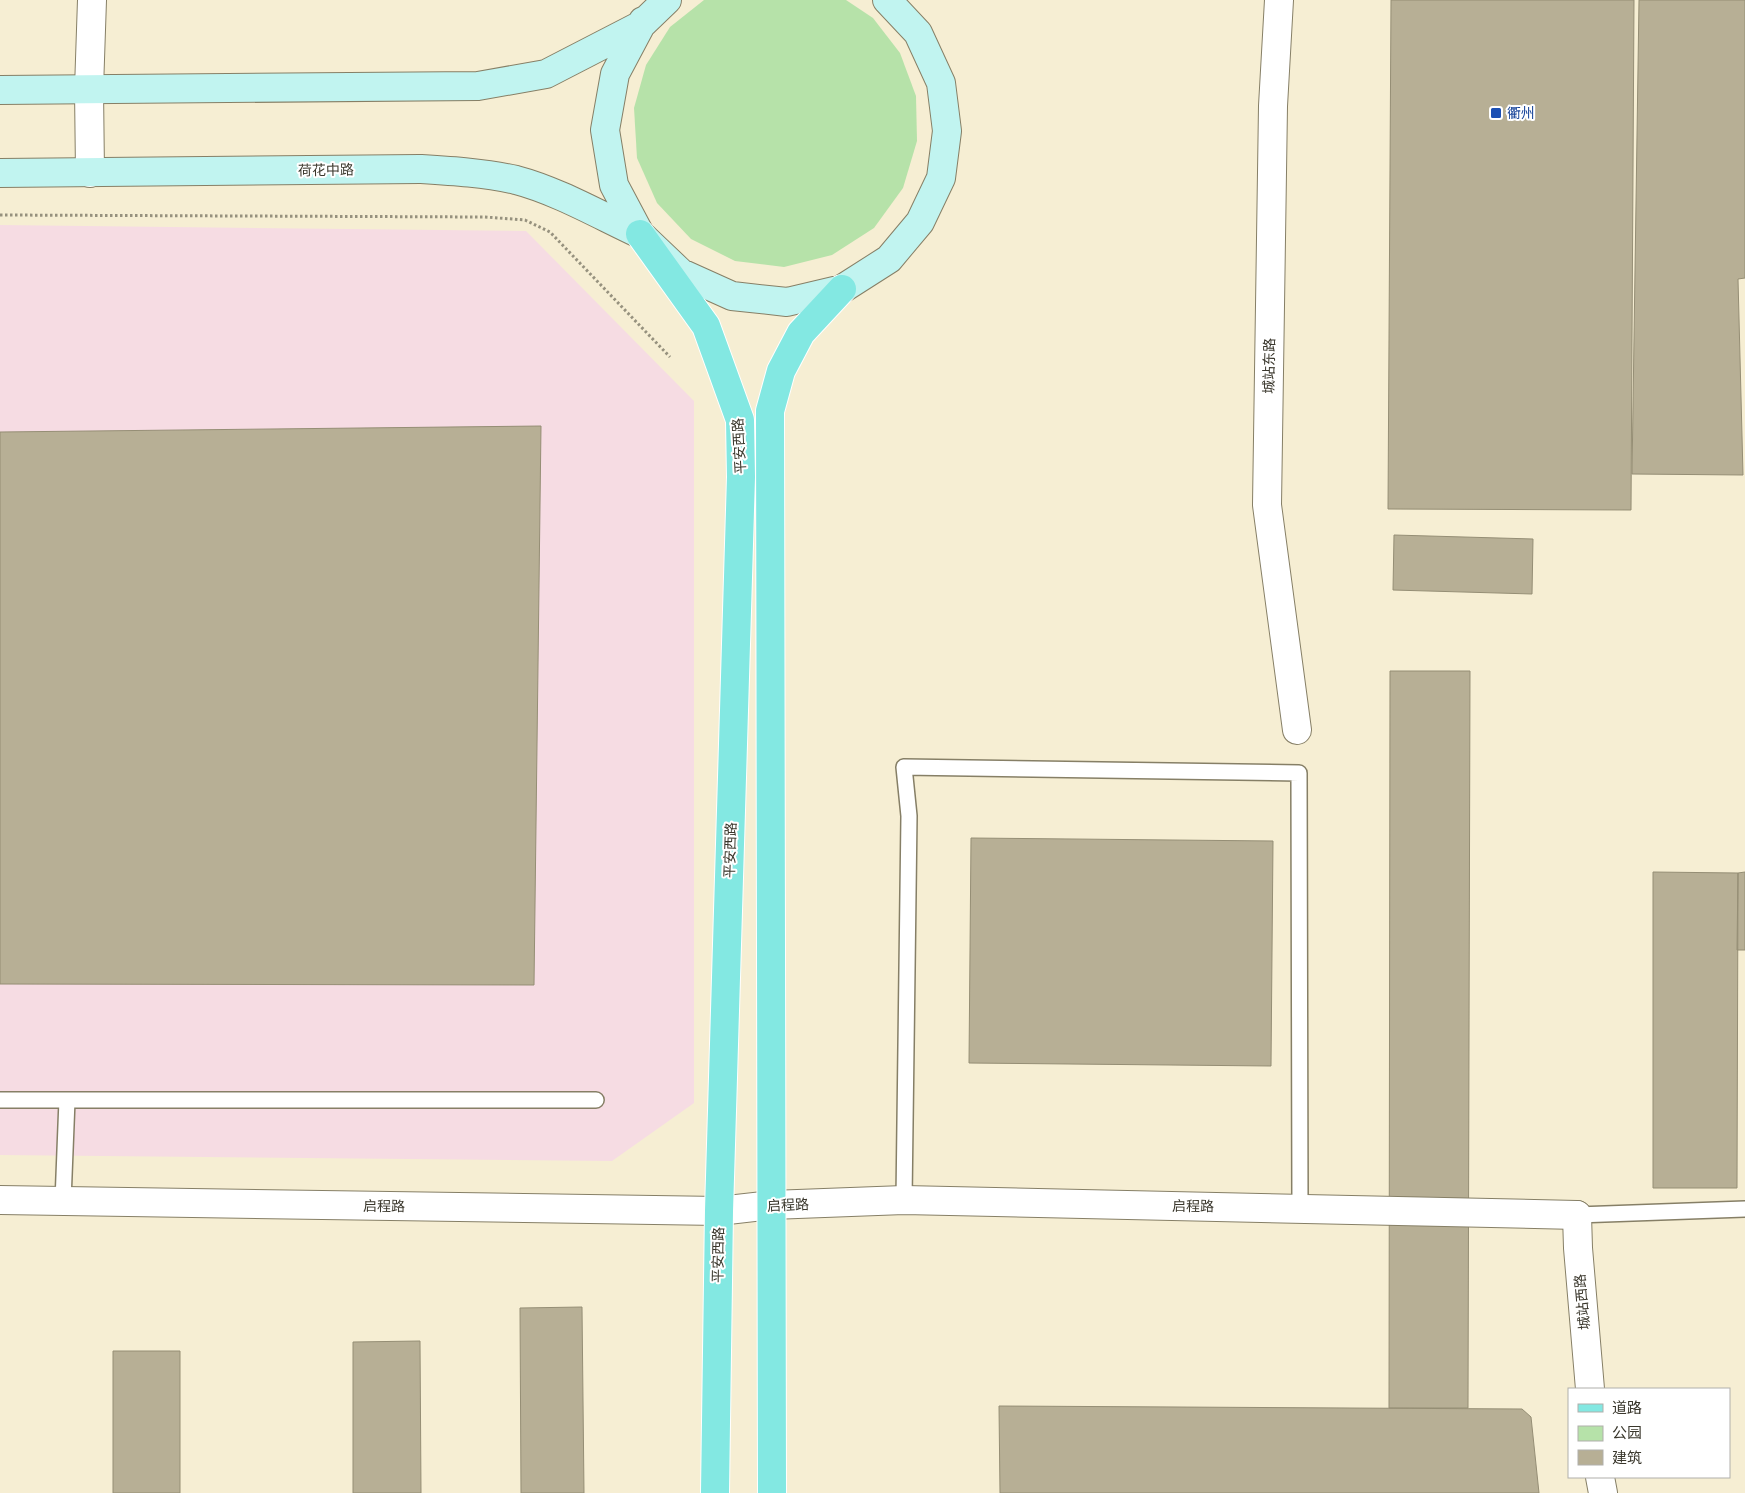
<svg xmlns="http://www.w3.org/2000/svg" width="1745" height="1493" font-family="'Public Sans','Noto Sans SC',sans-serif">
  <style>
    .commercial { fill: #f6dce3 }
    .green { fill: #b6e2a9 }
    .building { fill: #b7af95; stroke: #958e75 }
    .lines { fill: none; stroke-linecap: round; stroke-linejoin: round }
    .service-casing { stroke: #867f66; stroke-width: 18 }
    .minor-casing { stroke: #867f66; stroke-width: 30 }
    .tertiary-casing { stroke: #867f66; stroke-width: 30 }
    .secondary-casing { stroke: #867f66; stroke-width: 30 }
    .primary-casing { stroke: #fff; stroke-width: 30 }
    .path { stroke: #96917e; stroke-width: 3; stroke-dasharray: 2.5 2.5; stroke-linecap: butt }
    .service { stroke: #fff; stroke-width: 15 }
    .minor { stroke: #fff; stroke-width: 28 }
    .tertiary { stroke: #fff; stroke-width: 28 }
    .secondary { stroke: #c1f4f0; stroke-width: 28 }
    .primary { stroke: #83e8e2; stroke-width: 28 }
    .transit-dot { fill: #1a4fb4; stroke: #fff; stroke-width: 2 }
    .labels { text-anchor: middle; stroke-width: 4; stroke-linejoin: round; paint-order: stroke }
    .transit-label { font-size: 14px; fill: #164399; stroke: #fff; text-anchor: start }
    .street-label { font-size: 14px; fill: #3a372c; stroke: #fff }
  </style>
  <rect width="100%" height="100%" fill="#f6eed3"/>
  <!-- commercial -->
  <path class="commercial" d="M0,225L526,231L694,401V1103L612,1161L0,1155Z"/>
  <!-- green -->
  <path class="green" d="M704,0H846L873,18L900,53L916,96L917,141L903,188L874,228L832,255L784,267L735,261L691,239L657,203L637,158L634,108L646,65L670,27Z"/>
  <!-- building -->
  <path class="building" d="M1391,0H1634L1631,510L1388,509Z
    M1639,0H1745V278L1738,279L1743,475L1632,474Z
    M541,426L534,985L0,984V432Z
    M1394,535L1533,539L1532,594L1393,590Z
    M1390,671H1470L1468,1408H1389Z
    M971,838L1273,841L1271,1066L969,1063Z
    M1653,872L1738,873L1737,1188H1653Z
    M1745,872V950H1737L1738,873Z
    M582,1307L584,1493H521L520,1308Z
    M420,1341L421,1493H353V1342Z
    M113,1351H180V1493H113Z
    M999,1406L1522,1409L1531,1417L1539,1493H1000Z"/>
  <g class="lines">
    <!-- service casing -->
    <g class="service-casing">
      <path id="service" d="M0,1100H596
        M904,1200L909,816L904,767L1299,773L1300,1209
        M63,1201L67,1100
        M1577,1215L1745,1209"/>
    </g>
    <!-- minor casing -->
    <g class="minor-casing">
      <path id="minor" d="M90,173L89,89L92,0
        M1577,1215L1578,1248L1590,1389
        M1600,1477L1603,1493"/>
    </g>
    <!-- tertiary casing -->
    <g class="tertiary-casing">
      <path id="tertiary" d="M1279,0L1273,106L1267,505L1297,730
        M0,1200L719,1211L771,1205L904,1200L1577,1215"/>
    </g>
    <!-- secondary casing -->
    <g class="secondary-casing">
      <path id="secondary" d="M667,0L641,25L615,74L605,130L614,185L640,234L681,273L732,296L787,302L842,289L889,259L920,222L941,178L947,131L941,83L918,33L887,0
        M0,90L478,86L546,74L641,25L643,21
        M0,173L420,169C452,171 485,173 516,180C558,191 601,216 640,234"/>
    </g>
    <!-- primary casing -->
    <g class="primary-casing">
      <path id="primary" d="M640,234L706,326L740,420L741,477L719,1211L715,1493
        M772,1493L770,411L781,371L801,333L842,289"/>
    </g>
    <!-- path -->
    <path class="path" d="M0,215L485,217L525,220L550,232L670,357"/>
    <!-- service -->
    <use href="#service" class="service"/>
    <!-- minor -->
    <use href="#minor" class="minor"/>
    <!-- tertiary -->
    <use href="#tertiary" class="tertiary"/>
    <!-- secondary -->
    <use href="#secondary" class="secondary"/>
    <!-- primary -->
    <use href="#primary" class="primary"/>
  </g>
  <!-- markers -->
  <rect class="transit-dot" x="1490" y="107" width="12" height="12" rx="2.5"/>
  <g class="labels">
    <!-- transit labels -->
    <g class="transit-label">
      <text x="1507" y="118">衢州</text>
    </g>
    <!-- street labels -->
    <g class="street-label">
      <text transform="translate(326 170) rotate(-1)" y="5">荷花中路</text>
      <text transform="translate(1269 366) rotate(-89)" y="5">城站东路</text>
      <text transform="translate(739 446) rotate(-93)" y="5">平安西路</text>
      <text transform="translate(730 850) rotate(-88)" y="5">平安西路</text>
      <text transform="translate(788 1205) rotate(-3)" y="5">启程路</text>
      <text transform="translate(384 1206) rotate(1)" y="5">启程路</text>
      <text transform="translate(1193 1206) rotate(1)" y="5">启程路</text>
      <text transform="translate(718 1255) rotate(-89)" y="5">平安西路</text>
      <text transform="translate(1582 1302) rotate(-95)" y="5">城站西路</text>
    </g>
  </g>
  <!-- legend -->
  <rect x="1568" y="1388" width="162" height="90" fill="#ffffff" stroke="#b0afab"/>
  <rect x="1578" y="1404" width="25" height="8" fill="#83e8e2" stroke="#b0afab"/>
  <text x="1612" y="1413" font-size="15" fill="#3a372c">道路</text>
  <rect x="1578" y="1426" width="25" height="15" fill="#b6e2a9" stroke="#b0afab"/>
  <text x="1612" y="1438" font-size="15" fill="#3a372c">公园</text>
  <rect x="1578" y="1450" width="25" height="15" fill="#b7af95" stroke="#b0afab"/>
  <text x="1612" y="1463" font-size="15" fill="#3a372c">建筑</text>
</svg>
